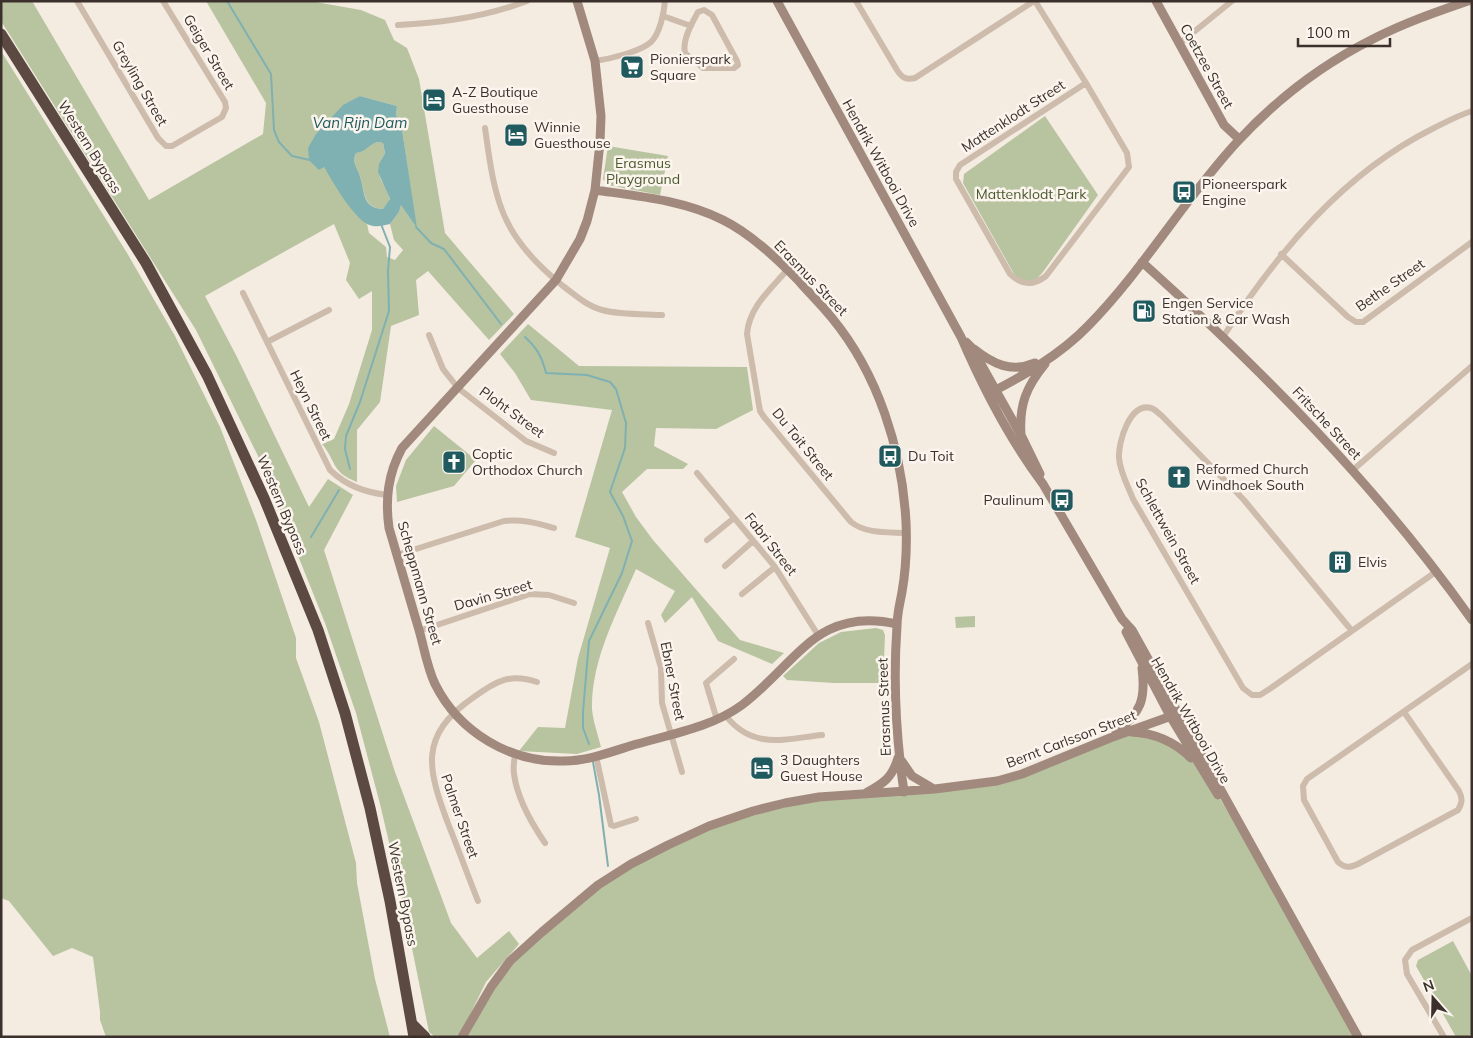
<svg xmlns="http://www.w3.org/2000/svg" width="1473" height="1038" font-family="Mulish,sans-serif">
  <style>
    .green { fill: #b8c4a0; fill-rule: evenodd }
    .water { fill: #7fb0b2; fill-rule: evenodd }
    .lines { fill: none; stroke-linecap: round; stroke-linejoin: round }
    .stream { stroke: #7fb0b2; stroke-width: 2 }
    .street { stroke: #cdbbac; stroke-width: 6 }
    .secondary { stroke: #a18a7d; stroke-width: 9 }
    .highway { stroke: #5c4a42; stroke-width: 11 }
    .labels { text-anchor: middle; stroke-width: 5; stroke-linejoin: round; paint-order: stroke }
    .street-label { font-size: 14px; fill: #3b302b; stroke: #fbf5ee }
    .poi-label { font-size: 14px; fill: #3b302b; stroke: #fbf5ee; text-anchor: start }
    .park-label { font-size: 14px; fill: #4a5a2e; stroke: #fbf5ee }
    .water-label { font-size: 15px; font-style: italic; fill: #1f5a5e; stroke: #fbf5ee }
  </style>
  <rect width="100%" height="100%" fill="#f4ebe1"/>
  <!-- green -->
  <path class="green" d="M1,1H32L149,200L263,134L266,103L206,1H310L361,10L385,20L394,40L407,48L419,79L445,233L514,314L489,340L428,271L416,280L419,315L391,326L380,402L357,430V482C331,472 337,462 322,444L334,439L349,404L372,330V291L359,299L346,280L350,263L334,224L205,296L237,357L309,507L328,479L353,495L324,550L395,772L451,923L477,958L509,931L519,944L486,982L464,1027L457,1037H435L429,1032L400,889L380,804L356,713L325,623L258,456L196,330L1,21ZM360,96L397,106L396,115L401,123L416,226L401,204L399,212L390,224L394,240L403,250L395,260L387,257L386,247L369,233L367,224L354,211L324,167Z
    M1,51L127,253L175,336L220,427L256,520L296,638V658L319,722L356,863L357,883L375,979L390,1037H106L100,1020V1012L93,957L72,948L53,956L9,901L1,898Z
    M1045,116L1098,195L1043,272L1032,284L1018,278L1014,274L963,183L964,174Z
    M378,142L383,143L385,153C372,177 383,177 390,200L383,209C364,208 365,194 361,180C359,169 351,165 356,153C365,153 368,144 378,142Z
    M608,146L668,156L660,195L608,185L603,179Z
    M528,324L579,366L747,367L753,410L716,429L656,428L654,446L688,464L683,469H647L622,492L636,517L653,540L740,640L784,653L772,664L718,641L692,597L665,623L661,615L675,591L636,569C617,613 591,660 592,709C593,721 598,735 601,747L577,754L519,751L538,727L565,728L578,658L610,548L575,537L612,410L531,400L515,373L500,354Z
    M434,426L476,460L454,486L397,502L396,486L406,460Z
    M975,616V627L956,628L955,617Z
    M876,628L883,630L885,635L883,683H834L787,680L783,676L819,643L841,632Z
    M1127,732L1174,744L1203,771L1233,820L1358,1037H462L500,973L598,885L668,845L785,803L997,781Z
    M1453,941L1472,976V1034L1467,1037H1456L1416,966L1418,960Z"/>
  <!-- water -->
  <path class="water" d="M360,96L397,106L396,115L401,123L417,228L401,205L399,212L390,224C382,226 375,228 367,224C351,214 334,184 324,167L319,170L309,160L308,148L316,134L343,105ZM378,142L383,143L385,153L379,164L378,172L390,199L383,209C363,208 365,194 361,180C359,169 351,164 356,153C365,153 369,144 378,142Z"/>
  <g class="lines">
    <!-- stream -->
    <path class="stream" d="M227,1L271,74L274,130L279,142L292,156L310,160
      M416,227L431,243L444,249L501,324
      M525,337C537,348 542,357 546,373L587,375L610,382L616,389L626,423L625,448L610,492L623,516L632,541L622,573L589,641L583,712V728L589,744
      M350,469L345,449L346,436L360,402L389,311L388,271L390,247L381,224
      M311,537L339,490
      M593,762L599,795L608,866"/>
    <!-- street -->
    <path class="street" d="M77,1L158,138L166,146H172L222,117L226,108L225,102L163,1
      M856,1L897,70C902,78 906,80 915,78L1034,1
      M1035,1L1086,83L1127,153L1129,167L1046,276C1033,286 1022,286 1010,274L956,179V172L960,165L1086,83
      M704,10L712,15L737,61L738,65L734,68H703L685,53C682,40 692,23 698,12Z
      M663,16L691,26
      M398,25C443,23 485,17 527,1
      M1179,44L1232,1
      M595,61C609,59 640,52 651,42C660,33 664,13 665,1
      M485,128C489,155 492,184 502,210C513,240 538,266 563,286C575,295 587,306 602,310C621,315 643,314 662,315
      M1281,254L1348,317L1356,322H1363L1472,242
      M787,270C771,289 749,307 747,334L760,411L764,417L851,522C866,534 888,532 906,533
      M243,293L330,470C347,486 364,492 387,495
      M429,335L443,369L458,388L526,441L554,453
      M1223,337C1277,253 1343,173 1434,128C1446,122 1459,115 1472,111
      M267,342L329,310
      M1353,470L1472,366
      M697,473L775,567L818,635
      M707,540L734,518
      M397,555L504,521C522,519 536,523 554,528
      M725,566L753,541
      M742,594L775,567
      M648,623L661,668L662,703L682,772
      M419,631L530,594L549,595L574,603
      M1352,631L1244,500L1161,415C1158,413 1155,409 1151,408C1130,402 1118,442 1119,458C1120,472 1128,486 1133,499L1243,688L1252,695H1260L1271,688L1437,571
      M1404,712L1459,791C1463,799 1462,803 1458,810L1358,864C1350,868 1345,868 1338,862L1304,800L1303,786L1307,779L1472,664
      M726,716C753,750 784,739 822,735
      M717,720L706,683L734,659
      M515,755C514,761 513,768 514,774C517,797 532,824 545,843
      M596,756L611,825L614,826L636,819
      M478,901C468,876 459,851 449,826C428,770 417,736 474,697C496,681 510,673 537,682
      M1444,1037L1407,974L1405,960L1412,950L1472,918"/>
    <!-- secondary -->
    <path class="secondary" d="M577,1L595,61L601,116L600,142L595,190L587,221L580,239L556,280L402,448C388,474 385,499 389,528C399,562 409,596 419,630C424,647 427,667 435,684C459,732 510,763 564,761C586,761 608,753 630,746C667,735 711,728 742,705C797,663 817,606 897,624
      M777,1L961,337C983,388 1010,440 1043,484L1122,619L1132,630L1358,1037
      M1156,1L1224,125L1239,139
      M595,190C637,196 684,200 723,220C751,234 776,258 798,280C809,293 821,304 832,318C878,374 902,449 906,522C907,545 906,569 902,592C900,603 897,614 897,626C893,682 896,737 904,792
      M1142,262C1263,371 1378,487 1472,620
      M966,342L972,348L1022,437L1040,474
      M974,349C993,364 1011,373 1035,363
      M988,394C1023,376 1060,355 1088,326C1144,269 1184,199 1238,141C1276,100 1323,64 1373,39C1404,23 1436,12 1468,1
      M1021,435C1019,405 1026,387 1045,364
      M1126,632L1170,716L1218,795
      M1131,732C1155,733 1174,741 1191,758
      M1116,733C1141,712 1146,700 1142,668
      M901,760L912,776L934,789
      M866,793C884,783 892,778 898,758
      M462,1037L491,987L510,961L542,932L598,885L631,864L668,845L709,826L753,811L785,803L819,797L935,789L997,781L1022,774L1110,738L1177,714"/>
    <!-- highway -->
    <path class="highway" d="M1,34L146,263L207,375L264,498L318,630L345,713L370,808L390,901L414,1037
      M412,1024L425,1037"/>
  </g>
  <!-- icons -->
  <defs>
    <g id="supermarket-square" transform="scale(1.25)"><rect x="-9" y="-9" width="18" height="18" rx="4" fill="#1f5a5e" stroke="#fbf5ee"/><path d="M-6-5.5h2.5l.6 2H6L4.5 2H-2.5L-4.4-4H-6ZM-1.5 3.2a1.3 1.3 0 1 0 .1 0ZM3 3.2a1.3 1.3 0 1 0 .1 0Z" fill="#fff"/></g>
    <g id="hotel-square" transform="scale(1.25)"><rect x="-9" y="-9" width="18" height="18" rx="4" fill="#1f5a5e" stroke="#fbf5ee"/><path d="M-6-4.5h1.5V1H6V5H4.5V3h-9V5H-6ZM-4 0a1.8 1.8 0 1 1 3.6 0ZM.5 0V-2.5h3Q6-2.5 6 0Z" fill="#fff"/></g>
    <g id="bus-square" transform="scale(1.25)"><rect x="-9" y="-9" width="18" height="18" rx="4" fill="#1f5a5e" stroke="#fbf5ee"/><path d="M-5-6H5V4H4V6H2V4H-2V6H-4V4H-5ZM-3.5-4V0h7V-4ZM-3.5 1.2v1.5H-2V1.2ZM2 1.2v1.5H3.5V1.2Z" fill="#fff"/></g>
    <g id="fuel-square" transform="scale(1.25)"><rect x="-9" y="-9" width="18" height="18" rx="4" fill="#1f5a5e" stroke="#fbf5ee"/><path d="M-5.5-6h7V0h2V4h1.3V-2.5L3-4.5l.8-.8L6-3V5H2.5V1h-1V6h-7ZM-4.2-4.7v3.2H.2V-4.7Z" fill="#fff"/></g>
    <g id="church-square" transform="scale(1.25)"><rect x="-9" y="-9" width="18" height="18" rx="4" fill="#1f5a5e" stroke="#fbf5ee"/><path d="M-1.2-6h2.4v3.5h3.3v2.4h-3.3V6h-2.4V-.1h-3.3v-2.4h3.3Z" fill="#fff"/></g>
    <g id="building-square" transform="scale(1.25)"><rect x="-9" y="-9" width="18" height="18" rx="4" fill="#1f5a5e" stroke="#fbf5ee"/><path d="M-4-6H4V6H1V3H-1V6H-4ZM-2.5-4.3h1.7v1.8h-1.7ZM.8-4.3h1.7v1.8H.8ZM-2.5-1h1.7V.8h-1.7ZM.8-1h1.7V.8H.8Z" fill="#fff"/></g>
  </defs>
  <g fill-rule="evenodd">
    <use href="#supermarket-square" x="632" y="67"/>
    <use href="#hotel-square" x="434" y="100"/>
    <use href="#hotel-square" x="516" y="135"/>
    <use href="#bus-square" x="1184" y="192"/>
    <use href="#fuel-square" x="1144" y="311"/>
    <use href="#bus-square" x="890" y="456"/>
    <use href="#church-square" x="454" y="462"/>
    <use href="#church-square" x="1179" y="477"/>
    <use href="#bus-square" x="1062" y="500"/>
    <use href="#building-square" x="1340" y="562"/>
    <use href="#hotel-square" x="762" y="768"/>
  </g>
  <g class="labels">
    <!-- street labels -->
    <g class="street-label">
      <text transform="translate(209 52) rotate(59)" y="5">Geiger Street</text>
      <text transform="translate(1207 66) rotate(61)" y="5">Coetzee Street</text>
      <text transform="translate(140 83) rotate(60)" y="5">Greyling Street</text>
      <text transform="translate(1013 116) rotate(-33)" y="5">Mattenklodt Street</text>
      <text transform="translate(90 147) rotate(58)" y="5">Western Bypass</text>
      <text transform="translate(881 163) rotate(61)" y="5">Hendrik Witbooi Drive</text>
      <text transform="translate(811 278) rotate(46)" y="5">Erasmus Street</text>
      <text transform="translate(1390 285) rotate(-35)" y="5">Bethe Street</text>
      <text transform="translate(311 405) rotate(64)" y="5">Heyn Street</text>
      <text transform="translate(512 412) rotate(36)" y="5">Ploht Street</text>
      <text transform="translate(1327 423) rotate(47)" y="5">Fritsche Street</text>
      <text transform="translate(803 444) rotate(51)" y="5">Du Toit Street</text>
      <text transform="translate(282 505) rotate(67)" y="5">Western Bypass</text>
      <text transform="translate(1168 531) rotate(61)" y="5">Schlettwein Street</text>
      <text transform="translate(771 544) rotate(52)" y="5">Fabri Street</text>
      <text transform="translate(420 583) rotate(74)" y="5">Scheppmann Street</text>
      <text transform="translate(493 595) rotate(-16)" y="5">Davin Street</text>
      <text transform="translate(673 681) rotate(79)" y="5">Ebner Street</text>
      <text transform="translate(884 707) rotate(-92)" y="5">Erasmus Street</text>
      <text transform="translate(1191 720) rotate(60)" y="5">Hendrik Witbooi Drive</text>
      <text transform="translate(1071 739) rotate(-21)" y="5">Bernt Carlsson Street</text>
      <text transform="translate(460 816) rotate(71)" y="5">Palmer Street</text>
      <text transform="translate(403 894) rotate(79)" y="5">Western Bypass</text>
    </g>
    <!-- poi labels -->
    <g class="poi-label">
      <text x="650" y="64">Pionierspark<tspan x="650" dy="16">Square</tspan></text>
      <text x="452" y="97">A-Z Boutique<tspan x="452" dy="16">Guesthouse</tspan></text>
      <text x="534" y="132">Winnie<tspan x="534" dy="16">Guesthouse</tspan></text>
      <text x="1202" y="189">Pioneerspark<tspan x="1202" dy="16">Engine</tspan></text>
      <text x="1162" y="308">Engen Service<tspan x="1162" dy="16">Station &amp; Car Wash</tspan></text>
      <text x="472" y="459">Coptic<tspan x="472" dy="16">Orthodox Church</tspan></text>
      <text x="908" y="461">Du Toit</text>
      <text x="1196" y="474">Reformed Church<tspan x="1196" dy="16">Windhoek South</tspan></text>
      <text x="1044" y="505" text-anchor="end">Paulinum</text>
      <text x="1358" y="567">Elvis</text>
      <text x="780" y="765">3 Daughters<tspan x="780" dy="16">Guest House</tspan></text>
    </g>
    <!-- park labels -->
    <g class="park-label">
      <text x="643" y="168">Erasmus<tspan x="643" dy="16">Playground</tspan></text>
      <text x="1031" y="199">Mattenklodt Park</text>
    </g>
    <!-- water labels -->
    <g class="water-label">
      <text x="360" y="128">Van Rijn Dam</text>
    </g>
  </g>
  <!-- border -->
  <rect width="1473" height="1038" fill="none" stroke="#3b302b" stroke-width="5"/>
  <!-- north arrow -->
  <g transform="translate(1433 998) rotate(340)" stroke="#fbf5ee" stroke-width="4" paint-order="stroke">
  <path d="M0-4L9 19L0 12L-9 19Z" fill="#3b302b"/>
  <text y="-8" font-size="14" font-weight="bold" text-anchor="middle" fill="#3b302b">N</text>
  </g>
  <!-- scale -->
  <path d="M1298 38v8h92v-8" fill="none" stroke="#3b302b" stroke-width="2.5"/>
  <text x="1306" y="38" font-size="15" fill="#3b302b" stroke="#fbf5ee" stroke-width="4" paint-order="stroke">100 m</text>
</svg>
